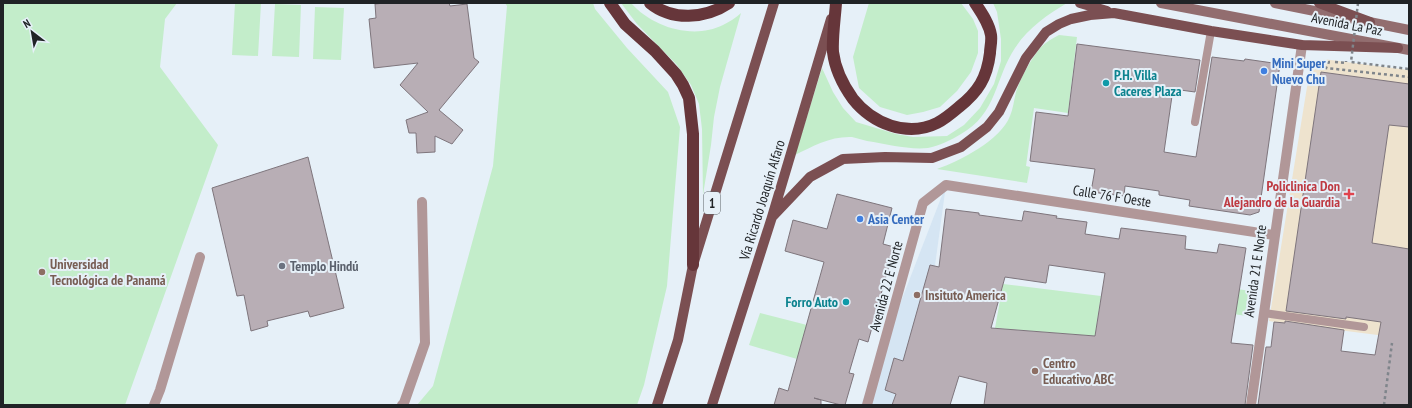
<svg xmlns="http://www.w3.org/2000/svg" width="1412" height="408" font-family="'PT Sans Narrow',sans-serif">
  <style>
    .built { fill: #d5e5f3 }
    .medical { fill: #eee3ce }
    .green { fill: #c3edca }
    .building { fill: #b8aeb5; stroke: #7e757c; fill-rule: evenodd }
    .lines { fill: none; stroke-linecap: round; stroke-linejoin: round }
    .path { stroke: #7f858b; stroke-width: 2.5; stroke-dasharray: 3 3; stroke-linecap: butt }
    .lane { stroke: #b19798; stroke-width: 8 }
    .street { stroke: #b19798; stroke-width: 10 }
    .secondary { stroke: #926d6f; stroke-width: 10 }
    .primary { stroke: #7b4f52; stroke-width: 10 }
    .highway { stroke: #66363a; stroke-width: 12 }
    .path-bridge { stroke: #7f858b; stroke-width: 2.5; stroke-dasharray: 3 3; stroke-linecap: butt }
    .shop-dot { fill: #3f7fe0; stroke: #e6f0f8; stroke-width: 1.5 }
    .culture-dot { fill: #0f9aa8; stroke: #e6f0f8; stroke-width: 1.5 }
    .health-dot { fill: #e0444e; stroke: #e6f0f8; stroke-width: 1.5 }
    .worship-dot { fill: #6b7280; stroke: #e6f0f8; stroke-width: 1.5 }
    .education-dot { fill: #8d6e63; stroke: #e6f0f8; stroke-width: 1.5 }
    .labels { text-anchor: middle; stroke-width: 4; stroke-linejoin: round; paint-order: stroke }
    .shield { fill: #e6f0f8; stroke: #5b6065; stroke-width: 1 }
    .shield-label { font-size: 13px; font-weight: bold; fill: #202326 }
    .street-label { font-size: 14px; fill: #202326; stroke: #e6f0f8 }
    .shop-label { font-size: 14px; font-weight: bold; fill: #366cbe; stroke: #e6f0f8; text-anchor: start }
    .culture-label { font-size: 14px; font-weight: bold; fill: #0d838f; stroke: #e6f0f8; text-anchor: start }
    .health-label { font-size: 14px; font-weight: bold; fill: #be3a42; stroke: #e6f0f8; text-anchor: end }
    .education-label { font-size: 14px; font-weight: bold; fill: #785e54; stroke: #e6f0f8; text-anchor: start }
    .worship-label { font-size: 14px; font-weight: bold; fill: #5b616d; stroke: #e6f0f8; text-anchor: start }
  </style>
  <rect width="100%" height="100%" fill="#e6f0f8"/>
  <!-- built -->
  <path class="built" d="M946,185L916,405H861Z"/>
  <!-- medical -->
  <path class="medical" d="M1323,59L1409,70V339L1269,321L1307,87L1313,68Z"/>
  <!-- green -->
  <path class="green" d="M3,3H177L165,19L160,67L218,145L125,405H3Z
    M235,3H261L258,56L232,55Z
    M505,3H593L595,9L627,48L668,92L680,127L667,286L644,385L637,405H417L433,386L493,166L507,6Z
    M621,3H631C652,27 693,40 723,25C729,22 736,18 741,13L720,87L714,117L711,145L703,195L702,129L699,104L691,85L677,65L637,24Z
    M869,3H961L973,19L978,31V53L971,72L957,91L940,107L923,112L907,115L880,107L859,88L853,57Z
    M993,3H1067C1047,15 1028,28 1015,48C995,78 997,114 961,134C951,140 939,146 928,148C908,150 887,144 867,141C862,140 857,138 852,137C831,136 813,146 795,155L822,68L833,92L843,108L856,122L896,134L913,137L947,136L964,125L980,108L994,84L1001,61V39L997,12Z
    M275,4L301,5L299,57L272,56Z
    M315,7L344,8L341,60L313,59Z
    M1059,35L1077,37L1068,113L1034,108L1026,166L1030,167L1027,183L937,169C960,161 1001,140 1010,116C1013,109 1014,100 1016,92C1021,77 1031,59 1041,47C1046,42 1053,38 1059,35Z
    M1180,281L1251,291L1247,316L1177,306Z
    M1003,284L1101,296L1095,336L995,328Z
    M760,313L807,325L797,359L749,345Z"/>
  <!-- building -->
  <path class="building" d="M385,3H449L450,6L467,4L474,58L479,62L439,110L463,130L452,144L435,136V152L417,153L416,133H409L406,120L428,112L400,85L418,63L374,68L369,19L376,18L375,4Z
    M1077,44L1200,60L1195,92L1173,89L1164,152L1196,157L1212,57L1244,61L1245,59L1280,64L1259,212L1250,215L1189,206L1190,200L1159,195V191L1125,186L1124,196L1091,192L1095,169L1030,161L1036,112L1068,116Z
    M1321,72L1409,84V127L1389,125L1372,243L1409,249V405H1258L1266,347H1271L1274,322L1285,323V321L1344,330L1341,351L1375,355L1381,322L1346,317V319L1286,311Z
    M308,157L344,308L310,317L308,311L267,321L268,326L251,331L244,295L237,296L212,188Z
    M837,194L892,208L883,244L894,247L868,342L859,339L849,373L854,374L845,405H841L814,398L821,400V405H774L779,388L788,391L824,262L785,251L793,220L827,229Z
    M946,209L979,213V215L1022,221L1024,211L1057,216L1056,218L1087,222L1085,234L1119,239L1121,228L1186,236L1185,249L1217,253L1219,244L1246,248L1231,343L1253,345L1245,405H984L987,383L959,376L950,405H892L896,394L885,390L894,358L903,361L930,265L939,267ZM1049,265L1105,273L1095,336L991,328L1005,277L1046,283Z"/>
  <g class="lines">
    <!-- path -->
    <path class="path" d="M1330,62H1329L1326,68L1409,77
      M1335,62L1346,63V61
      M1384,405L1392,343"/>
    <!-- lane -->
    <path class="lane" d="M1195,122L1211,31
      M1264,313L1364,327"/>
    <!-- street -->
    <path class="street" d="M154,405L160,390L200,257
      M402,405L404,403L425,343L422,202
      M867,405L923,203L946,185L1274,235
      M1251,405L1302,45"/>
    <!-- secondary -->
    <path class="secondary" d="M1161,3L1409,50
      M1275,3L1409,30"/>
    <!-- primary -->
    <path class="primary" d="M1080,3L1107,11
      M1319,3L1370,22
      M772,217L810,177L843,159L885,157L932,158L961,147L987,127L999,112L1026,58L1046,32L1059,24L1071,19L1090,15L1114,13L1211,31L1302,45L1398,48
      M657,405L678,340L693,265L774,3
      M712,405L772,217L831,19"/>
    <!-- highway -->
    <path class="highway" d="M610,3L625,24L655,51L676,74L683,85L689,98L693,134V265
      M650,3C672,21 705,19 729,3
      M836,3C835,18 832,38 833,52C835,69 843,85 853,99C872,123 907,138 937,123C945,119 952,113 959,107C978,92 987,78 990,53C990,48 992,41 991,35C989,23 981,12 975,3"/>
    <!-- path-bridge -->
    <path class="path-bridge" d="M1358,3L1351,62L1409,69"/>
  </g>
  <!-- markers -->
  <g class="shop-dot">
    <circle cx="1264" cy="71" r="4"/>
    <circle cx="860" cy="219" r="4"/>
  </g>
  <g class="culture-dot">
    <circle cx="1106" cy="83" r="4"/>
    <circle cx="846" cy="302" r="4"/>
  </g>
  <path class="health-dot" d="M1347 188h4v4h4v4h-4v4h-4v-4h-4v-4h4z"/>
  <circle class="worship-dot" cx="282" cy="266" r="4"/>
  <g class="education-dot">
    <circle cx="42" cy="272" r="4"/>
    <circle cx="917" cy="295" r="4"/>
    <circle cx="1035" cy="371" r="4"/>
  </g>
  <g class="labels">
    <!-- shield labels -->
    <rect class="shield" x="704" y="192" width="16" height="22" rx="3"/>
    <g class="shield-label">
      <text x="712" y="208">1</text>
    </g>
    <!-- street labels -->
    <g class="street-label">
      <text transform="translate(1347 24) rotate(11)" y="5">Avenida La Paz</text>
      <text transform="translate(1112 196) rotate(9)" y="5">Calle 76 F Oeste</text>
      <text transform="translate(762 200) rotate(-73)" y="5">Vía Ricardo Joaquín Alfaro</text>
      <text transform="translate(1255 271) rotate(-82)" y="5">Avenida 21 E Norte</text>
      <text transform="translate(886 286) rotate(-75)" y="5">Avenida 22 E Norte</text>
    </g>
    <!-- shop labels -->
    <g class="shop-label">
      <text x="1272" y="68">Mini Super<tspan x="1272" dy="16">Nuevo Chu</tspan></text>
      <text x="868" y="224">Asia Center</text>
    </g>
    <!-- culture labels -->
    <g class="culture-label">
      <text x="1114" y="80">P.H. Villa<tspan x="1114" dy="16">Caceres Plaza</tspan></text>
      <text x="838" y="307" text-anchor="end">Forro Auto</text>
    </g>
    <!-- health labels -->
    <g class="health-label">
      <text x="1340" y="191">Policlinica Don<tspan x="1340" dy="16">Alejandro de la Guardia</tspan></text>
    </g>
    <!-- education labels -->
    <g class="education-label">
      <text x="50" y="269">Universidad<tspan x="50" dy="16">Tecnológica de Panamá</tspan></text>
      <text x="925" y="300">Insituto America</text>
      <text x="1043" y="368">Centro<tspan x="1043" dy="16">Educativo ABC</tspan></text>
    </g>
    <!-- worship labels -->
    <g class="worship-label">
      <text x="290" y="271">Templo Hindú</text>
    </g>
  </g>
  <!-- border -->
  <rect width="1412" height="408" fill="none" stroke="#202326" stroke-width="8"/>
  <!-- north arrow -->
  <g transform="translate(32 32) rotate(329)" stroke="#e6f0f8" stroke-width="3" paint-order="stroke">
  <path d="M0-3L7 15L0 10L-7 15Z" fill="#202326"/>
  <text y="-6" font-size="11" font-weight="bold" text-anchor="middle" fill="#202326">N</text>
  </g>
</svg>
